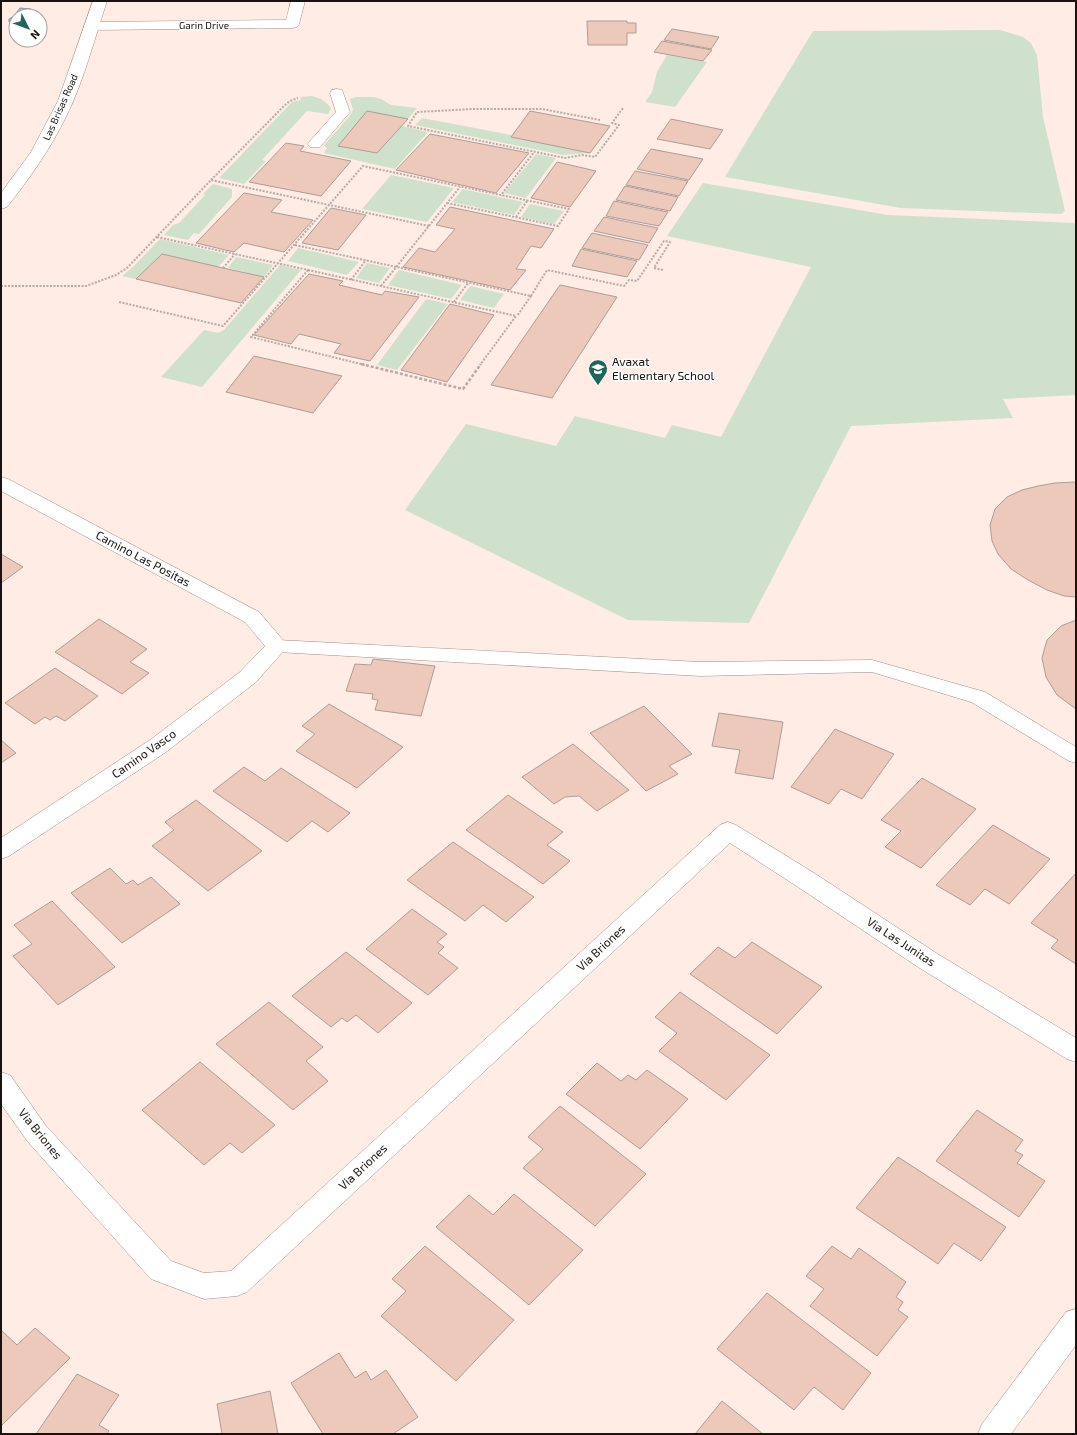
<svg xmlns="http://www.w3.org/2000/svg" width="1077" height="1435" font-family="'Exo 2',sans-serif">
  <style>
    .green { fill: #cfe1cb }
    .water { fill: #b5c6e4; stroke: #8690a4 }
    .building { fill: #edc9bb; stroke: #ad9d97 }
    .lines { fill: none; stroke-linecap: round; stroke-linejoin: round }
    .lane-casing { stroke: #9f8f89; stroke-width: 1 }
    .street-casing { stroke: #9f8f89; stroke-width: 1 }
    .secondary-casing { stroke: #9f8f89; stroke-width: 1 }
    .path-far1 { stroke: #b8aaa4; stroke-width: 2; stroke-dasharray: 2 1.5; stroke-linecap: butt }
    .path { stroke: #b8aaa4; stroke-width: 2.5; stroke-dasharray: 3 2; stroke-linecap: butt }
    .lane { fill: #fff; fill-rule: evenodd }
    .street { fill: #fff; fill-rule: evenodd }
    .secondary { fill: #fff; fill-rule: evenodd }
    .labels { text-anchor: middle; stroke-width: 3; stroke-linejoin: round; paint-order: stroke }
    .far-street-label { font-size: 10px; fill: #181310; stroke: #fff }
    .poi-label { font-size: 12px; fill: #181310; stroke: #fff; text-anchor: start }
    .street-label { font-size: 12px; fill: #181310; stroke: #fff }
  </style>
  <rect width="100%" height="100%" fill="#feece5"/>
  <!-- green -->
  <path class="green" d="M1000,30L1023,37L1031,43L1037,55L1043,117L1065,211L1061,214L901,208L725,177L813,31Z
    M667,55L707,62L675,107L645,102L652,92L657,72Z
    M312,96C320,98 326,101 331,108L328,114L307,111L262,160L266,161L244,184L219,178L292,102L301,100L300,97Z
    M356,97H374L381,99L391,105L417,108L402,126L428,132L395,169L324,153L327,148L324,145L349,117L353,110L350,99Z
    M422,118L511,135L512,137L590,153L563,155L415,125Z
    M536,154L556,158L526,198L504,193Z
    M391,175L454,188L427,222L362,209Z
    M703,183L888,215L1076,223V395L1003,399L1013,418L851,426L749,623L628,620L405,510L466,424L556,446L575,416L665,438L672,425L721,437L811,267L667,236Z
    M213,184L232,189V197L199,234L194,233L188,240L164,235L173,225L179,223L205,195L203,194Z
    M463,189L523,202L514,215L452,202Z
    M530,204L564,211L554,224L521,217Z
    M160,239L229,255L218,267L162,254L136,279L122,276L133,267Z
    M298,248L359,262L347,275L288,261Z
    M236,257L273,265L264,277L228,268Z
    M367,263L390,268L379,283L356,278Z
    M280,265L301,270L202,387L161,377L204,330L218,333L224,330Z
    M399,270L462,285L451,299L388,285Z
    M470,286L504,294L494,308L460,300Z
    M426,299L448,304L397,370L377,365Z"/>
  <!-- water -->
  <path class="water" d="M20,8L31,9L30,16H16V23L9,22V19L14,16Z"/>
  <!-- building -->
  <path class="building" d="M587,21H627V23H636V33H627V45H588Z
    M672,29L719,37L711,49L664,40Z
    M662,41L712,50L703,61L654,52Z
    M367,111L408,119L377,153L338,146Z
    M530,111L610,126L590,153L511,137Z
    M671,119L723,130L710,149L657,139Z
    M430,134L529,153L496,193L396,170Z
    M286,143L304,146L300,151L351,161L321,196L249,182Z
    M651,149L703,159L689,180L637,169Z
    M557,162L596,171L570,207L531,198Z
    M635,171L688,181L679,196L626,185Z
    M625,186L678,197L670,211L616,200Z
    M244,193L282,200L271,212L313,220L284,252L244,243L234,252L196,243Z
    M614,201L668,212L659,226L606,216Z
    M450,207L554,229L541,248L531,246L516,269L526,270L510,290L403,267L419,248L435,252L455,229L436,225Z
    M331,208L366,215L338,250L302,243Z
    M604,217L658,228L649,243L594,231Z
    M592,233L648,245L639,260L582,248Z
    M581,249L637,261L627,277L572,266Z
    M162,254L223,268L264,277L241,303L136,279Z
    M309,274L343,281L339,285L382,295L385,291L419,297L370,361L334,353L341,344L299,334L291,344L254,335Z
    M560,285L617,297L552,398L491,385Z
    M450,304L494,315L447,382L401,370Z
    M254,356L342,376L313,413L226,392Z
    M1074,482L1076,483V597L1064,596L1047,590L1028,580L1011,569L998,554L992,541L990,525L995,509L1007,497L1022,490L1038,486L1055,483Z
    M1,554L23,567L1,583Z
    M99,619L147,649L130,662L149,673L122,694L55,652Z
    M1076,620V709L1057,695L1046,677L1042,658L1047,640L1061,626Z
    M373,659L435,666L421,716L375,710L378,700L372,699L373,694L346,691L355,664L371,665Z
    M55,668L98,696L65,721L56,716L50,720L45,717L35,724L5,703Z
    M329,704L403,747L357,788L296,751L315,734L302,726Z
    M644,706L692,754L669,766L678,774L646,791L590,733Z
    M719,713L783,722L773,779L735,773L740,750L712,746Z
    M835,729L894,754L862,799L841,789L829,804L791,787Z
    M1,740L16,753L1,763Z
    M573,744L629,790L597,811L579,796L565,797L554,804L522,777Z
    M244,767L265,781L281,768L350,813L328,832L312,821L287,842L213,791Z
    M922,778L976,809L921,868L885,847L901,831L881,820Z
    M508,795L563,832L547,845L570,861L543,884L466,830Z
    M196,800L262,851L208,891L152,846L174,830L165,822Z
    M993,825L1050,859L1009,904L985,889L970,905L936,885Z
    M453,842L534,897L506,922L483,905L465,921L407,880Z
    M110,868L126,884L133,880L138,885L151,877L180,904L122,943L71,893Z
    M1076,873V964L1051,948L1058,940L1031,923Z
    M52,901L115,967L58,1005L13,956L32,944L14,925Z
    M412,909L447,934L437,942L444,947L438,953L458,968L428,995L366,949Z
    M752,942L822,987L777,1034L690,974L718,947L735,958Z
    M346,952L412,1003L378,1033L356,1015L347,1022L342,1018L331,1027L292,996Z
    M680,992L770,1055L726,1100L659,1051L677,1033L655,1017Z
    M269,1002L323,1047L306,1061L328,1081L293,1110L216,1044Z
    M200,1062L275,1125L242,1153L230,1143L204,1165L142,1110Z
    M597,1063L621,1081L628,1075L636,1080L647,1070L688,1099L640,1149L566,1094Z
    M560,1106L646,1174L595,1226L523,1168L543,1149L528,1137Z
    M977,1110L1023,1140L1015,1151L1023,1155L1017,1163L1045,1181L1019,1217L936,1161Z
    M898,1157L1006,1227L981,1261L954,1243L938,1264L856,1208Z
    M514,1194L583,1250L529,1305L436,1227L469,1195L493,1215Z
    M425,1246L514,1320L456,1381L381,1316L406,1291L392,1279Z
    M832,1246L851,1259L859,1248L906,1282L896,1297L903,1302L898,1310L908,1317L877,1356L810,1306L824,1289L806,1276Z
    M767,1293L871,1373L843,1410L814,1387L794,1410L717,1349Z
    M35,1328L70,1358L1,1426V1330L17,1345Z
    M339,1353L355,1378L366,1371L371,1380L386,1370L418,1417L393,1434H323L291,1383Z
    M77,1374L119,1395L99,1425L109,1431L107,1434H36Z
    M270,1391L278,1434H222L217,1404Z
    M722,1401L763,1434H695Z"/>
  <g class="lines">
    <!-- lane casing -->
    <g class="lane-casing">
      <path id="lane" d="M337,89L342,90L350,112L320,147H310L308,144L310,141L336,112L330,93L332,90Z
        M277,640L700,662L872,660L985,692L1076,747V763L1069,761L971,702L872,672L700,676L277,652L271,650L268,646L271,642Z"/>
    </g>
    <!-- street casing -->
    <g class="street-casing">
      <path id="street" d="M291,1H305L299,24L297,27L292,28L91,30L86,29L84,26L86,23L91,22L286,20Z
        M1,477L8,479L259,612L288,646L256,682L166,752L9,856L1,859V838L150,740L240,672L265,646L245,622L1,491Z
        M728,822L736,825L814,873L936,953L1076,1038V1062L1067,1059L918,967L798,887L730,843L247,1292L237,1296L204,1299L151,1279L28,1142L1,1104V1072L10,1075L46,1126L171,1261L204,1273L231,1271L720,825Z
        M1076,1309V1345L1011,1434H978L982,1424L1066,1312Z"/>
    </g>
    <!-- secondary casing -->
    <g class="secondary-casing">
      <path id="secondary" d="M93,1H107C94,40 84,81 65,119C49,151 29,179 7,207L1,209V193L31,152L58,101Z"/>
    </g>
    <!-- path-far1 -->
    <path class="path-far1" d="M600,120L542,109H473L417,112L408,126L565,158L582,155L595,157L619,125L612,123L623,108
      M211,180L284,106L290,101L298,98
      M447,203L558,226L569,209L501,195
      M516,217L527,201
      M157,237L308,270
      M295,245L531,296L517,316
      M223,268L235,254
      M308,270L516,316L480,365
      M308,270L251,337L365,365
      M351,280L366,260
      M1,286H86L116,275L127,268L211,180L429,226
      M381,286L460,187
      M531,296L547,270L624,286L629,280L637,281L664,241L670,242L654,268L663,270
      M119,302L223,326L363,166L501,195L535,151
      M454,302L468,283"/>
    <!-- path -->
    <path class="path" d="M361,364L463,389L481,364"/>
    <!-- lane -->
    <use href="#lane" class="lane"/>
    <!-- street -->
    <use href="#street" class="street"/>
    <!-- secondary -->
    <use href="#secondary" class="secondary"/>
  </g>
  <!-- icons -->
  <defs>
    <g id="school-pin" transform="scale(1)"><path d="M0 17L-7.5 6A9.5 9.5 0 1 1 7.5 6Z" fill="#1f665a" stroke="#fff"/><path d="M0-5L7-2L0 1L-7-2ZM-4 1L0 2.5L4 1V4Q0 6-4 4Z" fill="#fff"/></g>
  </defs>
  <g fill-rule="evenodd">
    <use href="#school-pin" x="598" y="369"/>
  </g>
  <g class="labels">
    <!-- far-street labels -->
    <g class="far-street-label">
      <text x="204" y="29">Garin Drive</text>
      <text transform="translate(60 107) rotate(-66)" y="4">Las Brisas Road</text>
    </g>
    <!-- poi labels -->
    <g class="poi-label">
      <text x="612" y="366">Avaxat<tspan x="612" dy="14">Elementary School</tspan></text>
    </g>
    <!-- street labels -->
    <g class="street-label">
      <text transform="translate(143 559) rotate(28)" y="4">Camino Las Positas</text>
      <text transform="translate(144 754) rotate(-35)" y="4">Camino Vasco</text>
      <text transform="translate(901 942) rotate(33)" y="4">Via Las Junitas</text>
      <text transform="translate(601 948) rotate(-43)" y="4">Via Briones</text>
      <text transform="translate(40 1134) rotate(51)" y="4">Via Briones</text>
      <text transform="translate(363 1167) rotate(-43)" y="4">Via Briones</text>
    </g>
  </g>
  <!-- border -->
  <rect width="1077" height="1435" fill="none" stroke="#181310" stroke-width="4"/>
  <!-- north arrow -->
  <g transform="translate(28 28) rotate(132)"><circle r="19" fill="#ffffff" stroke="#a3a19f"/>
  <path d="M0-3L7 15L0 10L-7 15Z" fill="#1f665a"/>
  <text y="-6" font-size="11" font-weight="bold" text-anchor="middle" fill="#181310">N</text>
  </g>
</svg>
